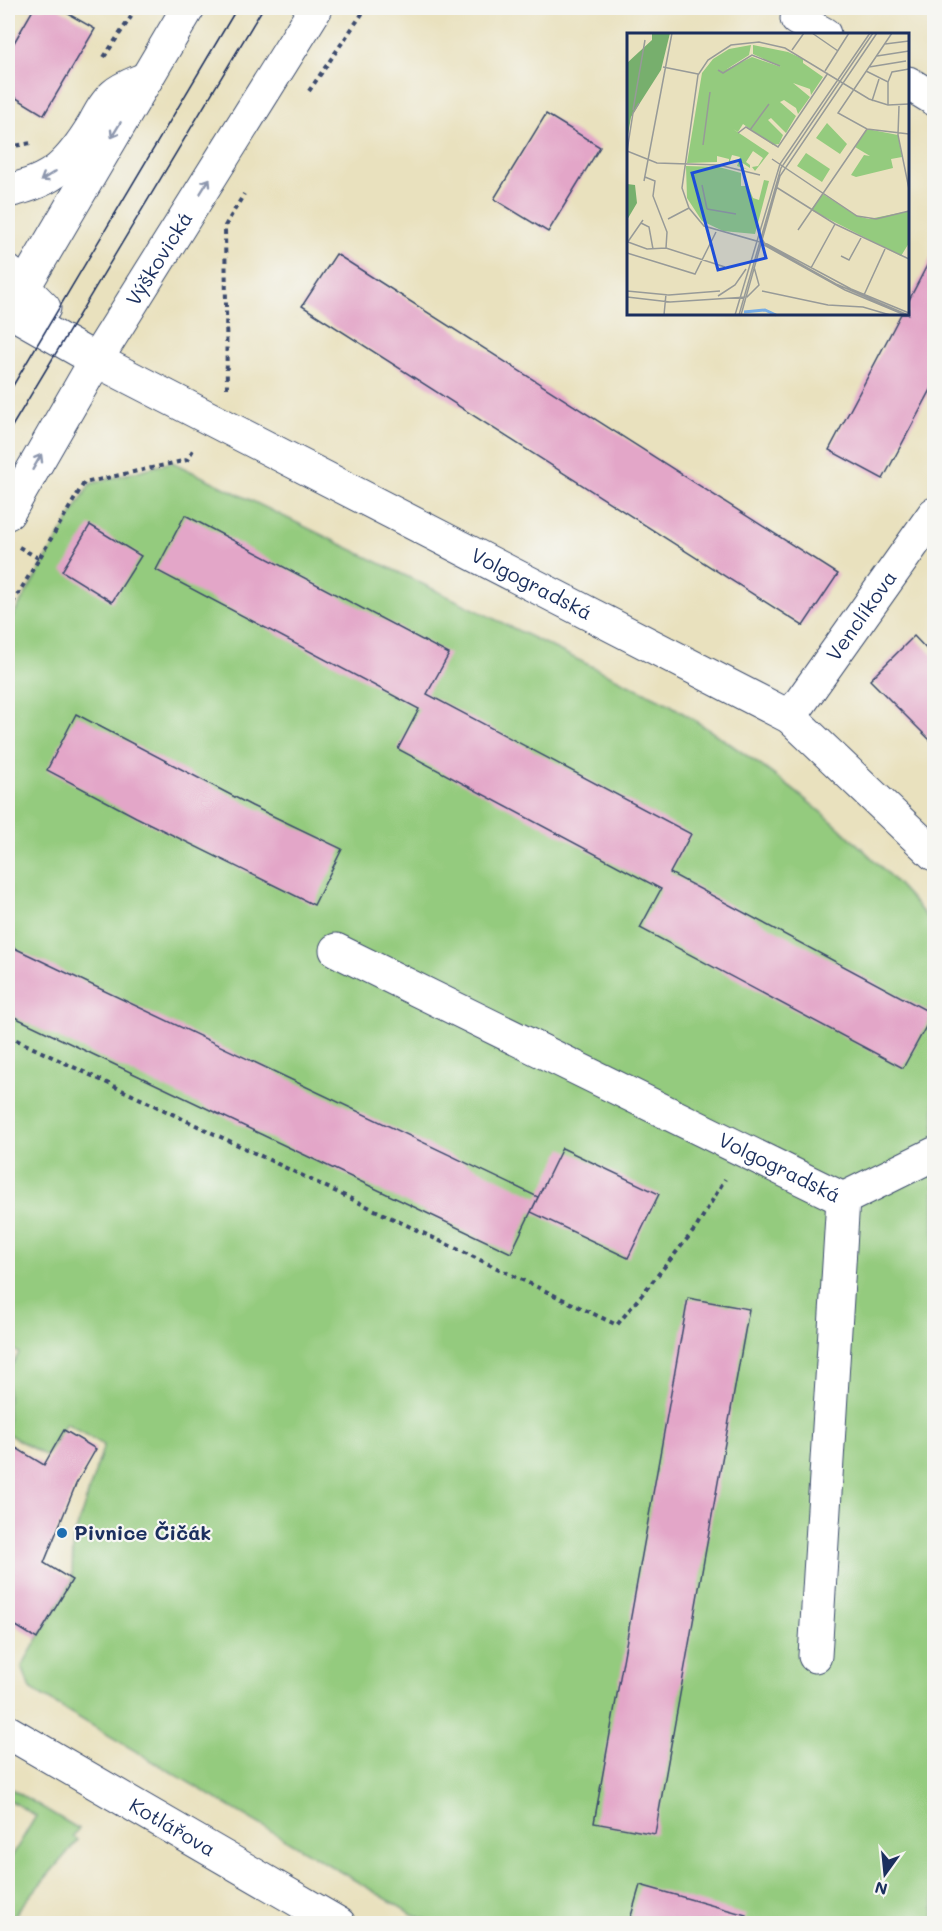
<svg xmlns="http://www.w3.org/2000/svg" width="942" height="1931" font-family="Mali,sans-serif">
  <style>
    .green { fill: #94cb7e; stroke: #587d6e; stroke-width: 1.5 }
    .building { fill: #e3a6c8 }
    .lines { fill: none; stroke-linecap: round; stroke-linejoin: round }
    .minor-casing { stroke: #3a4a6c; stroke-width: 35 }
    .tertiary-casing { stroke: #3a4a6c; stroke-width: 35 }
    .path { stroke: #3a4a6c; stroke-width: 4; stroke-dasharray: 4.5 4.5; stroke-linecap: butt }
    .minor { stroke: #fff; stroke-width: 33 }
    .tertiary { stroke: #fff; stroke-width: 33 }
    .tram { stroke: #1b2f5e; stroke-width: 1.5 }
    .oneway { stroke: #8d97ae }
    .poi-dot { fill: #1f6fb2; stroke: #f6f6f2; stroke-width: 2 }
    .labels { text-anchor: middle; stroke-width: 4.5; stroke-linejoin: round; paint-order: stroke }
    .street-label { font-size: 20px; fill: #1b2f5e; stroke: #f6f6f2 }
    .poi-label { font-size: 20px; font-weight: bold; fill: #1b2f5e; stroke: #f6f6f2; text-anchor: start }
    .inset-river { fill: none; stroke: #77ade5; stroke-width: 3 }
    .inset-road { fill: none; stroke: #979a98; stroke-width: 1.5 }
    .view { fill: #1d4ed8; fill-opacity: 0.15; stroke: #1d4ed8; stroke-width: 3 }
    .inset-edge { fill: none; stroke: #1b2f5e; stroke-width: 3 }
  </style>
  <rect width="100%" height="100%" fill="#f6f6f2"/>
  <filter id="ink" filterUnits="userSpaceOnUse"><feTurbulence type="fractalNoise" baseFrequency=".0167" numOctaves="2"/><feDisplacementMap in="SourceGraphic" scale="12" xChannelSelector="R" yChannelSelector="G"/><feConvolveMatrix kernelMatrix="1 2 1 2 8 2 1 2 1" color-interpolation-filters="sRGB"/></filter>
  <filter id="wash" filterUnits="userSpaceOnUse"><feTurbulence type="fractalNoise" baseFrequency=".008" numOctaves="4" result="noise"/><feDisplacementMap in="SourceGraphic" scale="24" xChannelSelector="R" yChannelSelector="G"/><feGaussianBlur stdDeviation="1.35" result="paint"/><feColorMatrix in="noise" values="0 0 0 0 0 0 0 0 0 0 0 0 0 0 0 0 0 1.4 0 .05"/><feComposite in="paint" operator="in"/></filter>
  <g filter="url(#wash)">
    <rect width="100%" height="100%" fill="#e9e1be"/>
    <!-- green -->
    <path class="green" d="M172,462L669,704C768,766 861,835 934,926V1923H436L412,1914L30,1689L22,1666L72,1580L73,1540L104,1445L66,1423L46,1456L8,1434V1372L19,1353L8,1346V624L90,484Z
      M8,1787L79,1829L73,1836L78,1840L19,1909L9,1924L8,1923V1863L36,1816L8,1799Z"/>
    <g id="blocks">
      <!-- building -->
      <path class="building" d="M34,8H58L95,29L44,115L8,93V53Z
        M546,114L600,147L548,232L494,199Z
        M934,252V384L883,479L829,450L901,314H908V302Z
        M336,254L838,574L803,626L302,306Z
        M185,515L449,654L427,694L691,834L670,873L933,1014L903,1068L640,928L661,889L398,749L419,709L156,570Z
        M90,525L141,556L112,602L62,571Z
        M914,636L934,657V744L870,680Z
        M76,714L252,806L342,849L314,905L136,817L47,770Z
        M8,945L538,1197L511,1253L8,1014Z
        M562,1148L659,1194L628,1258L531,1212Z
        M688,1298L749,1309L655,1834L594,1823Z
        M64,1430L96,1449L76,1484L44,1563L72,1580L37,1639L8,1621V1443L44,1465Z
        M640,1885L746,1915L744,1923H629Z"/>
    </g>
  </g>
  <g filter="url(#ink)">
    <use href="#blocks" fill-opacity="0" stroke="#3a4a6c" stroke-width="1.5"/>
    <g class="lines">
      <!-- minor casing -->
      <g class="minor-casing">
        <g id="minor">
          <path d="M797,19L824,34"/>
          <path d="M908,83L934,99"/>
          <path d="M8,191C53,181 69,165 93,126C99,115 105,103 114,95C123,87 136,83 147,78"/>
          <path d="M8,272L44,308"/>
          <path id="s1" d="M8,310L96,360L790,717L934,854"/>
          <path id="s2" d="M790,717L934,514"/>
          <path id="s3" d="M336,950L843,1199"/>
          <path d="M843,1199L934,1154"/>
          <path d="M815,1656L843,1199"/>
          <path id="s4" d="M8,1732L339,1924"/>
        </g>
      </g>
      <!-- tertiary casing -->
      <g class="tertiary-casing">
        <g id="tertiary">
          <path d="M8,314L188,8"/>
          <path id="s5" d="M8,513L96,360L316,8"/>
        </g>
      </g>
      <!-- path -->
      <path class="path" d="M104,57L137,8
        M309,91L366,8
        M8,147L31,143
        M227,388L225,226L244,194
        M19,547L40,559
        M8,611L84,483L187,460L193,450
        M8,1036L617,1325L696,1228L725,1179"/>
      <!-- minor -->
      <use href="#minor" class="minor"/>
      <!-- tertiary -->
      <use href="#tertiary" class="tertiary"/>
      <!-- tram -->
      <path class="tram" d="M8,368V393
        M8,394L237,8
        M8,433L263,8"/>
    </g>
    <!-- one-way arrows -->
    <defs><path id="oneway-shaft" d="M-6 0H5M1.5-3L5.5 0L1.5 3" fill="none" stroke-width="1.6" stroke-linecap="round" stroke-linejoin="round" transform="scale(1.5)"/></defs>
    <g class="oneway">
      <use href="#oneway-shaft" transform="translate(116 130) rotate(121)"/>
      <use href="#oneway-shaft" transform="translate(48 176) rotate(148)"/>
      <use href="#oneway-shaft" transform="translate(205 186) rotate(-58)"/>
      <use href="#oneway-shaft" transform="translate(37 462) rotate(-60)"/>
    </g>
  </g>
  <!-- markers -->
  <circle class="poi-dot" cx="62" cy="1533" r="6"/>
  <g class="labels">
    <!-- street labels -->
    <g class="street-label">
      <text dy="7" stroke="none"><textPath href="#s5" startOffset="296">Výškovická</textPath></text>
      <text dy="7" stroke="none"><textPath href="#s1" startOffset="591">Volgogradská</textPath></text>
      <text dy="7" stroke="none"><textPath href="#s2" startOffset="124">Venclíkova</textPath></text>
      <text dy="7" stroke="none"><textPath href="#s3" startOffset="494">Volgogradská</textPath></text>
      <text dy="7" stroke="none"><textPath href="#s4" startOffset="190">Kotlářova</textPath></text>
    </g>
    <!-- poi labels -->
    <g class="poi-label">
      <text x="74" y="1540">Pivnice Čičák</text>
    </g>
  </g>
  <!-- overview -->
  <g transform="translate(627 33)">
    <rect width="282" height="282" fill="#e9e1be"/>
    <path d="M124,12L122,22L100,36L125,24L154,34L126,21V12L161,19L176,26V30L196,44L184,62L183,56L166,50L183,64L171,81L169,75L157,67L153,69L169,83L159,100L144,85L141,87L156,102L152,111L146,112L116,91L111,99L106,96L142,120L128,138L125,134L131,133L136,125L126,118L119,129L123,132V135L114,129L113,133L122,137L110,133L113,124L105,122L102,131V126L90,123V129L60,130L75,40L86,26L102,16ZM200,90L220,111L213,121L189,105ZM240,96L271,102L275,124L264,126L266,135L229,144L224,142L237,122L243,123L228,114ZM179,120L203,136L195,149L170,133ZM59,133L92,134L114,140V153H121L126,165L132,167L137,147L142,148L128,201L96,198L75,188L60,165ZM196,161L230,183L242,186L282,178V210L274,223L184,177Z" fill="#94cb7e"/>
    <path d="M25,0H43L34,37L4,84L0,108V30L25,7ZM0,151L8,152L10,170L0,187Z" fill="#77af6d"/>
    <path class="inset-river" d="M117,279L138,277L149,282"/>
    <path class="inset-road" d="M185,0L211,18M265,0L211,80L240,96L282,101M258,11L282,8M165,17L177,0M250,23L282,18M36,34L71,41M242,34L279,28M91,37L96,40L125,22L153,33M198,38L222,0M239,38L261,49L265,39L282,36M261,49V72M245,68L252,46M12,70L6,80L0,118L30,130L92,132L133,142M282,71L261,72L242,66L158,15L132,9L104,12L81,27L71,42L55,155L62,175L77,193L140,211L224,256L282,280M272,73L271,102L282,156M6,77L18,7M123,97L142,71M111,100L119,94L151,114L201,40M76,112L83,59M145,126L230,183L249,186L282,178M18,144L28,148L26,163L40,199L39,215M17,148L45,0M75,152L80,176M149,154L208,191L282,226M80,176L109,181M41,186L62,175M14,190L22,194L26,216M171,197L240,96M133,202L138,211L209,251L281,282M1,209L20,216L39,215L98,234M0,210L16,187M135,211L218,257L278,282M0,220L68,241L89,199M214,223L222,227L234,205M184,235L208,191M0,258L42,262L93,258M135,258L201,272L236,274L263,282M237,262L258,216M91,263L108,252L119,236M0,264L43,269L120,264L132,252L127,234M37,282L39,261M108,282L153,131L243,0M112,282L154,135L246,0M114,282L153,143L250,0"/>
    <path class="view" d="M113,127L139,225L91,237L65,140Z"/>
    <rect width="282" height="282" class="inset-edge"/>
  </g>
  <!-- margin -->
  <rect width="942" height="1931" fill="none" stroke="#f6f6f2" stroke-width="30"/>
  <!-- north arrow -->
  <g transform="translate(885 1874) rotate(195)" stroke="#f6f6f2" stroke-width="4.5" paint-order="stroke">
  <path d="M0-4.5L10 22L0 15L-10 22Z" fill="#1b2f5e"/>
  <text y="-9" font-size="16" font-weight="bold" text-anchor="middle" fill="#1b2f5e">N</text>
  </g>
</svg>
